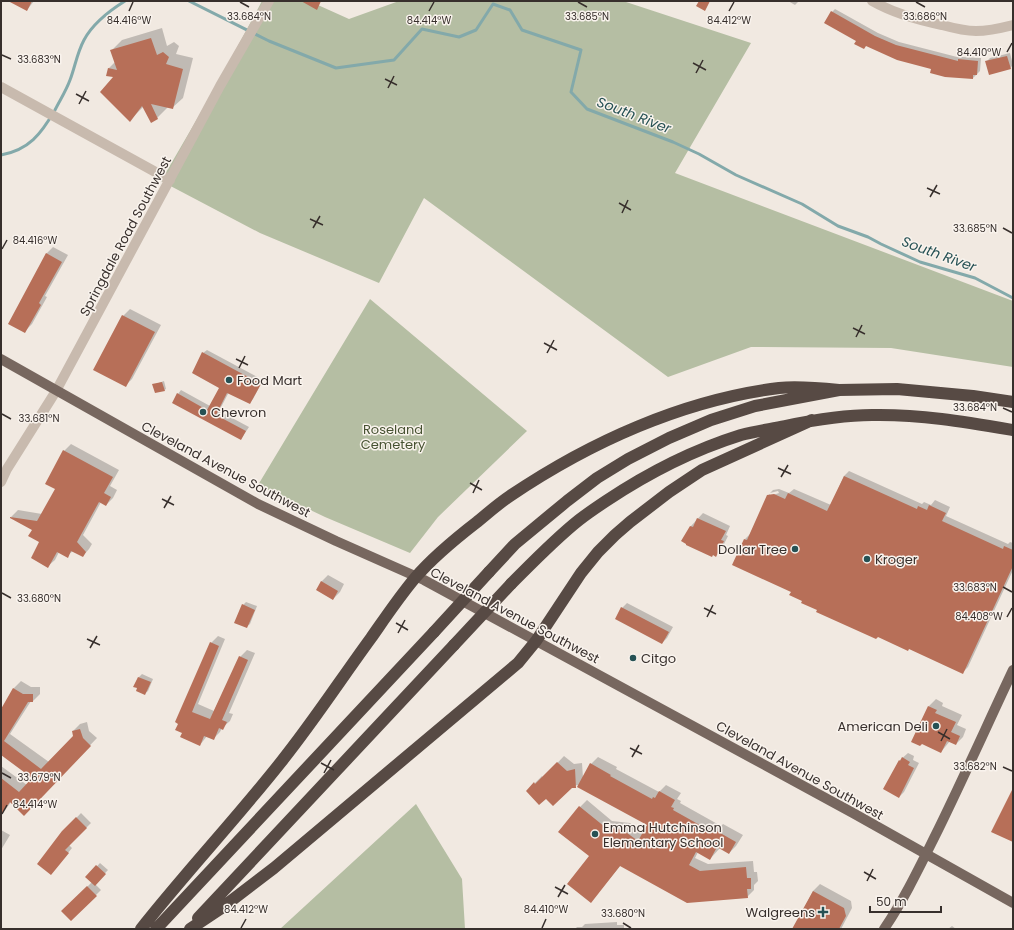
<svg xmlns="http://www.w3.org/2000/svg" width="1014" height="930" font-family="Poppins,sans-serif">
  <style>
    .green { fill: #b5bea3 }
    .shadow { fill: #0003 }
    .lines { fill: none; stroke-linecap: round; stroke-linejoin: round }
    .stream { stroke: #83a9aa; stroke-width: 3 }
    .building { fill: #b76f58 }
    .minor { stroke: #c8baae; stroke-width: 10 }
    .major { stroke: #77675f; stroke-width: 10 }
    .highway { stroke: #574a44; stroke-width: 12 }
    .highway-bridge { stroke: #574a44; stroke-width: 12 }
    .ticks { fill: none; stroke: #372f2c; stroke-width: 1.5 }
    .poi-dot { fill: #265154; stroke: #f9f3ed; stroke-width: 1.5 }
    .labels { text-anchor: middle; stroke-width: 3; stroke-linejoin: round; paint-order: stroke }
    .street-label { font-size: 13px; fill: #372f2c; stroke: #f9f3ed }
    .poi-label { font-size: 13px; fill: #372f2c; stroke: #f9f3ed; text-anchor: start }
    .park-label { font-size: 13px; fill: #475232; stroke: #f9f3ed }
    .water-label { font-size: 14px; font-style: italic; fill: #265154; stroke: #f9f3ed }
    .ticks-label { font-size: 10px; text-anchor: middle; fill: #372f2c; stroke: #f9f3ed; stroke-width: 3; stroke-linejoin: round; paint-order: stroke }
  </style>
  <rect width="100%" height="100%" fill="#f1e9e1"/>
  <!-- green -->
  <path class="green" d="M262,1H309L349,19L399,1H623L751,43L675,173L1013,301V367L891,348L751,347L668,377L424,198L379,283L260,233L161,181L218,83Z
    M370,299L527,431L438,517L410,553L325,517L258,485Z
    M416,804L462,879L465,929H280Z"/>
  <!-- shadow -->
  <path class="shadow" d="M10,1H34L27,10Z
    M788,1H799L795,5Z
    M835,9L878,33L899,42L961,58L962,57L981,58L980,71L973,78L932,69L857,40L832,12Z
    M162,28L167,46L174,42L179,46L176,54L193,58L183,98L172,108L168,107L157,118L144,106L130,120L115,76L107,75L109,68L115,62L112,50L122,40Z
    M1010,53L1013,65L1010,68L987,61L990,58Z
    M53,247L68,255L45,296L47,297L32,324L25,331L46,254Z
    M130,309L161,325L132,379L125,386L123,316Z
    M207,350L263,380L253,399L249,403L229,392L219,411L249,427L241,439L178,394L181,390L210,406L220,388L203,353Z
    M164,381L166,389L164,390L153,385Z
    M71,444L119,470L110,486L117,490L113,498L106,505L101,502L83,535L92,544L89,549L83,556L73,551L67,556L59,552L55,560L48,566L41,542L33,529L11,517L18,510L42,514L56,489L64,451Z
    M849,471L922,504L924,502L931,505L935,500L950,507L946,516L1008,544L1010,542L1013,543V570L968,667L963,672L909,648L818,610L803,600L792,591L745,539L750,534L768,496L770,494V496L779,493L778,491L770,493L773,490L779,489L789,493L794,489L831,505L844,476Z
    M703,513L730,526L726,535L728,536L721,550L715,555L683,541L691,526Z
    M328,575L344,584L340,592L333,599L321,582Z
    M246,602L257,606L250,624L246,627L243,605Z
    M627,603L673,627L667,638L662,643L622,608Z
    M218,636L225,639L198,704L214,711L240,657L247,650L255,653L229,713L233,714L230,721L222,728L220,732L213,739L207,736L200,745L181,737L211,643Z
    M142,674L153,679L148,691L144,694L139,688L135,686L139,677Z
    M21,681L31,687H40V694L33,701H31L10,734L49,762L74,736L73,731L80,724L87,722L89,731L97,738L24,814L11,802L1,816V766L27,785L34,778L1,754V711L14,688Z
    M936,699L943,703L942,706L962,715L957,725L966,729L963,737L956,744L950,741L941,752L929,706Z
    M908,753L914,756L913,760L919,763L904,792L899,797V761Z
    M564,756L574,764L582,763L583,778L591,764L598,757L617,767L616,769L659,792L666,785L681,793L677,799L681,801L680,803L721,826L723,824L743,835L736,846L729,853L720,848L710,859L698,852L695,858L708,864L753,861L754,872H757L758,881L754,885V890L747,897L621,865L591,901V856L580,807L587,800L612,821L630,823L644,833L649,825L577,785L546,797L527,791L542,776L543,778Z
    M81,813L91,823L69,845L72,848L51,874L63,832Z
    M1,830L10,835L1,850Z
    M100,863L108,870L95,884L101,890L71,920L63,911L92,882L87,877Z
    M820,884L851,901L852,908L841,929H793L813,891Z
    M617,922V925H624V929H575L577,927H582L585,924Z
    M952,926L956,929H948Z"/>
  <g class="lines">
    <!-- stream -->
    <path class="stream" d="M189,1L269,41L336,68L394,60L422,29L459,37L476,30L493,4L510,10L522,30L581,50L571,92L587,109L673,142L699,154L736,175L802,204L838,226L868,237L881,244L920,262L975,278L1013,298
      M1,155C29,150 41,134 55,110C60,100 66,91 70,80C75,67 77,53 84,40C93,23 109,11 125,1"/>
  </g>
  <!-- building -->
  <path class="building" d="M8,1H32L27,11Z
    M301,1H321L317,10Z
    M699,1H710L705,11L696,6Z
    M831,11L875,36L896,45L958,61V59L978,61L977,75H973V79L945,77L930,73L931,69L897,60L866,46L864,49L854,44L856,41L824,23Z
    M151,38L157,55L163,52L169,57L166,64L183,69L173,109L151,104L158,119L151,123L142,106L130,122L100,92L113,77L106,76L108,68L117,70L110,50Z
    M1007,56L1011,69L989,75L985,61Z
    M46,253L62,262L39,303L41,305L25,333L8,324Z
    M122,315L155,332L126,387L93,370Z
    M202,352L261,384L250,404L227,393L216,415L246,431L241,440L172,403L177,393L207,410L219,388L192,373Z
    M162,382L165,391L155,393L152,384Z
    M63,450L113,477L104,493L111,497L106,506L99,502L77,542L86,552L83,557L71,551L68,558L57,552L48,568L31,558L39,542L28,536L32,530L10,518V517L37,521L55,489L45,484Z
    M844,476L917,509L918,506L927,510L929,505L946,513L942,521L1003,549L1004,546L1013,550V566L963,674L909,649L908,651L878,637L876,639L816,612L817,610L801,603L802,601L789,595L791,592L732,565L744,539L747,540L767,495L774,494L785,499L788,493L827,511Z
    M697,518L726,531L721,540L724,541L716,557L713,555L712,557L686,545V544L681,541L690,526L693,527Z
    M321,581L338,591L333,600L316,590Z
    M242,604L255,610L247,628L234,623Z
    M621,607L669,632L662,644L615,619Z
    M210,642L219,646L192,712L210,719L239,656L248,660L222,720L227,722L223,730L219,728L214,740L204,736L200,746L180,737L182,733L175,730L178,724L175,722Z
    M138,677L151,682L145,695L136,691L137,688L133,687Z
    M13,688L23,694H33V702H28L4,741L41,769L73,736L72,731L80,729L83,738L91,746L24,816L10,802L1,815V778L19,792L32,778L1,755V709Z
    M928,706L937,710L935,713L956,722L951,732L960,736L956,745L947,741L941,753L922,744L920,746L911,742Z
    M902,757L910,762L908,765L914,768L899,798L883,789L899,760L900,761Z
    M557,762L567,771L575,769L576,788H572L553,806L546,799L539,805L526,791L534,782L535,784Z
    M590,763L611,775L610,776L652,799L653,797L655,798L659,791L675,800L671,807L674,808L673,810L714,833L715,830L736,842L729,854L717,847L710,860L696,852L689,865L700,871L746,867L747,878H751V889H747L748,898L687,903L620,866L591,903L567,884L589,856L558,832L579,806L605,827L623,830L638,841L647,825L577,787Z
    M1013,788V842L991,832Z
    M76,817L87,828L65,850L69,853L51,875L37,864L62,831Z
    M96,865L106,874L95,886L85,877Z
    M87,886L97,896L71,921L61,911Z
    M813,891L844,908L846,916L839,929H792Z"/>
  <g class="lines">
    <!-- minor -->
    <path class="minor" d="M872,1C895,14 917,20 942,25C953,28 965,31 976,31C989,31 1001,28 1013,25
      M1,87L170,180
      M1,482L7,469L56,391L220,86L269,1"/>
    <!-- major -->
    <path class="major" d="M1,359L258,504L336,541L424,580L853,813L1013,903
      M884,929C905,898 921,864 938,830C964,777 988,723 1013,670"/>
    <!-- highway -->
    <path class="highway" d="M489,572L515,544L567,501L597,478L628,459L669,438L711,420L755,406L839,390L897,389L973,396L1013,402
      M511,584C533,562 555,539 579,520C588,513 597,507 606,501C648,473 693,450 741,435C756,431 771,429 785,426C814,420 843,415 872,415C920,414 966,422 1013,430
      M198,918L454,645
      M141,929C186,872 236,819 281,762C313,722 341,679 371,638C385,618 399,597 415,578C433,557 455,539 477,522C488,513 498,504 510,496C590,442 683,400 779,388C799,386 819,388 839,390
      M156,929L434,632
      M190,929L223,907L274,868L518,663L536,641L581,573L598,552L615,535L630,522L669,492L702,470L812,420"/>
    <!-- highway-bridge -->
    <path class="highway-bridge" d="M434,632L489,572
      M454,645L511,584"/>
  </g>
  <!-- ticks -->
  <path class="ticks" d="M240,2L249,7M578,2L587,7M916,2L925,7M129,11L133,2M429,11L434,2M729,11L734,2M1007,52L1012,43M2,55L11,59M693,63L706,70M696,73L703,60M385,79L397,85M388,88L394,76M76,94L89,101M79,104L86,91M927,188L940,194M930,197L937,185M619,203L631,210M622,213L628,200M310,219L323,225M313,228L320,216M1003,228L1012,233M2,249L7,240M853,328L865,334M856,337L862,325M544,343L557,350M547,353L554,340M236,359L248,365M239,368L245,356M1003,408L1012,412M2,414L11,419M778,468L791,474M781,477L788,465M470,483L482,490M473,493L479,480M162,499L174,505M164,508L171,496M1003,587L1012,592M2,593L11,598M704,608L716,614M707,617L713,605M1007,617L1012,608M396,623L408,630M398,633L405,620M87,639L100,645M90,648L97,636M938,732L950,739M941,741L947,729M630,748L642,754M632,757L639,745M321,763L334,770M1003,767L1012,771M2,773L11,778M324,773L331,760M2,814L7,805M864,872L876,879M867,881L873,869M555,887L568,894M558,897L565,885M623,923L631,928M241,928L246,919M542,928L546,919"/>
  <!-- markers -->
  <g class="poi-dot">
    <circle cx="229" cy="380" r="4"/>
    <circle cx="203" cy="412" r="4"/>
    <circle cx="795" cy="549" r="4"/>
    <circle cx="867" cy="559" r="4"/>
    <circle cx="633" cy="658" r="4"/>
    <circle cx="936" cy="726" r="4"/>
    <circle cx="595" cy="834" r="4"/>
    <path d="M821 906h4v4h4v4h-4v4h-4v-4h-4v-4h4z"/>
  </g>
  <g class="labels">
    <!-- street labels -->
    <g class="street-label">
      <text transform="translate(125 236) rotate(-62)" y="5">Springdale Road Southwest</text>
      <text transform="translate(226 469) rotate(28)" y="5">Cleveland Avenue Southwest</text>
      <text transform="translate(515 615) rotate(28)" y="5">Cleveland Avenue Southwest</text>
      <text transform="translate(800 770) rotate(29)" y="5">Cleveland Avenue Southwest</text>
    </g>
    <!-- poi labels -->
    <g class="poi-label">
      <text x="237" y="385">Food Mart</text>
      <text x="211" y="417">Chevron</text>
      <text x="787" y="554" text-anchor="end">Dollar Tree</text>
      <text x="875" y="564">Kroger</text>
      <text x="641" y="663">Citgo</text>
      <text x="928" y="731" text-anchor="end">American Deli</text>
      <text x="603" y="832">Emma Hutchinson<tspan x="603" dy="15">Elementary School</tspan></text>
      <text x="815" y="917" text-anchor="end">Walgreens</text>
    </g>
    <!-- park labels -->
    <g class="park-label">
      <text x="393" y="434">Roseland<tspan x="393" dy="15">Cemetery</tspan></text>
    </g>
    <!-- water labels -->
    <g class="water-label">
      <text transform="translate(634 115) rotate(21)" y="5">South River</text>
      <text transform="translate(939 254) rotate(20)" y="5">South River</text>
    </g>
  </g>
  <g class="ticks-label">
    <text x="249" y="20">33.684°N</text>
    <text x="587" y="20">33.685°N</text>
    <text x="925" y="20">33.686°N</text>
    <text x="129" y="24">84.416°W</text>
    <text x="429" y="24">84.414°W</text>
    <text x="729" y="24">84.412°W</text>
    <text x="979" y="56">84.410°W</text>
    <text x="39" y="63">33.683°N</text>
    <text x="975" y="232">33.685°N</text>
    <text x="35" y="244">84.416°W</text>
    <text x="975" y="411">33.684°N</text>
    <text x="39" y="422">33.681°N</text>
    <text x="975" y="591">33.683°N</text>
    <text x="39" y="602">33.680°N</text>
    <text x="979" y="620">84.408°W</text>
    <text x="975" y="770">33.682°N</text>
    <text x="39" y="781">33.679°N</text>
    <text x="35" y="808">84.414°W</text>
    <text x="246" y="913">84.412°W</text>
    <text x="546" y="913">84.410°W</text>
    <text x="623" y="917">33.680°N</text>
  </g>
  <!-- border -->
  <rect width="1014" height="930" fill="none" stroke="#372f2c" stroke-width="4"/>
  <!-- scale -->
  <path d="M870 906v6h71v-6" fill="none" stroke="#372f2c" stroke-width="2"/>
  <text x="876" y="906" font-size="12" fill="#372f2c" stroke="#f9f3ed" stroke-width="3" paint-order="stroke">50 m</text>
</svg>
